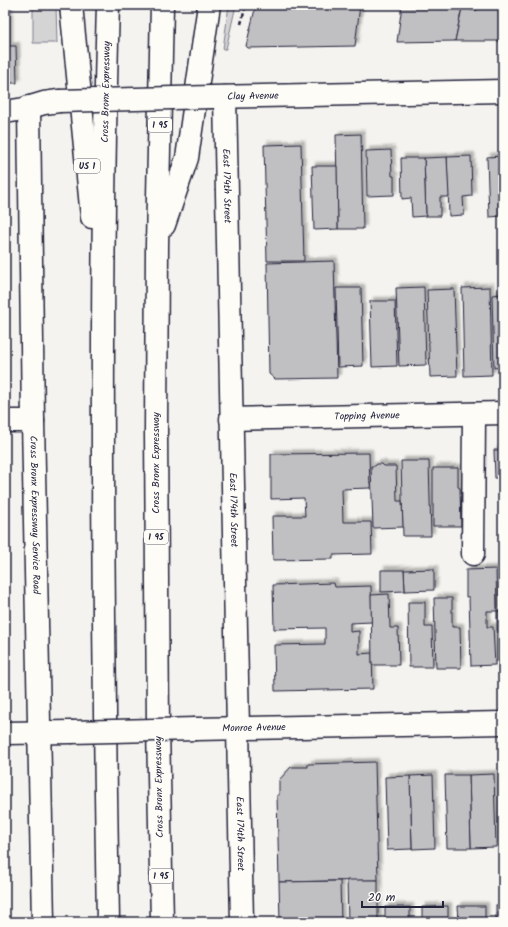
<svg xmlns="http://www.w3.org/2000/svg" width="508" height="927" font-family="Kalam,sans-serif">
  <defs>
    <filter id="shadow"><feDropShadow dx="3.5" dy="-3.5" stdDeviation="1" flood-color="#0004"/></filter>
  </defs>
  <rect width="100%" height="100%" fill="#f4f3ef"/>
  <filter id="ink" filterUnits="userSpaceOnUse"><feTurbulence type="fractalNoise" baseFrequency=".025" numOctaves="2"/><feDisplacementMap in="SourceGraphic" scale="8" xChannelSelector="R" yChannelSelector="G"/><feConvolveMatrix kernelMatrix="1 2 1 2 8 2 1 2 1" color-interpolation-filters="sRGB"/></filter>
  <g filter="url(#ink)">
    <g fill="#d5d4d5" stroke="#7c7b88">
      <path d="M33,5h23l1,38h-24z"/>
      <path d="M229,5h7l-10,44h-3z"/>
    </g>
    <g fill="#c0bfc2" stroke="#22223b" filter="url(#shadow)">
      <path d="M5,5h4v41h7l1,37h-12z"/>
      <path d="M256,5h104l-5,41 -107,2 -2,-2z"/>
      <path d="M402,5l11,2 1,-2h37l11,3 -7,33 -58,1z"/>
      <path d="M480,5h23v36h-48l7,-33 14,3 3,-3z"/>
      <path d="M361,134l2,95h-25l-2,-94z"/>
      <path d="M301,144l3,117h-37l-3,-116z"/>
      <path d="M391,150l1,26h2v19l-27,1 -1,-45z"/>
      <path d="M471,156l1,40 -9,1 1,18 -15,1 -2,-59z"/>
      <path d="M503,156v60l-14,1 -2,-60z"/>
      <path d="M447,157l2,40h-9v19h-14l-2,-58z"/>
      <path d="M401,158h23l2,58 -14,1 -1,-19 -9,1z"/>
      <path d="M312,166h25l1,63 -24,1z"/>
      <path d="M334,261l3,117 -62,1 -6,-5 -2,-111z"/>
      <path d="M424,287l2,78 -27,1 -3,-78z"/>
      <path d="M490,287l2,88 -28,1 -2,-88z"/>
      <path d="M336,288h25l2,78 -25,1z"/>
      <path d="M454,289l3,87 -27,1 -3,-87z"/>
      <path d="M503,294v73l-9,1 -2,-73z"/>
      <path d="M370,301h25l2,65 -25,1z"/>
      <path d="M494,450h9v28h-8z"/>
      <path d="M369,453l1,35 -28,1 1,33h28l1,32 -39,1v4l-60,1 -1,-44h33l-1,-18 -33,1v-45z"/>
      <path d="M401,461h28l2,75h-28z"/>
      <path d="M377,464h5l2,2h12l1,35h5l1,26 -30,1 -2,-62h4z"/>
      <path d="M433,468h25v19l2,1 1,38h-28z"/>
      <path d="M434,569v21l-29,1 -1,-21z"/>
      <path d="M496,569l1,42h-10v16h6l2,38 -24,1 -2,-69h-3v-27z"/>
      <path d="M381,570h23l1,21 -24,1z"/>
      <path d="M334,583l1,4 36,-1 1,36 -22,1v9l9,-1v23l13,-1 1,36 -98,2 -1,-46 51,-1v-16l-51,1 -1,-44z"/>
      <path d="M389,594l1,34h8l1,37h-27l-1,-70z"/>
      <path d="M434,598h18v29h8l1,41h-25z"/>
      <path d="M408,602h17v25h7l1,40h-24z"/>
      <rect x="497" y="611" width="6" height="56"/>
      <path d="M375,762l3,118 -99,2 -2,-87h2v-15l12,-13h17v-3z"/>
      <path d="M494,774l2,73 -25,1 -2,-73z"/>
      <path d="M433,775l2,73 -23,1 -2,-73z"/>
      <path d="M445,775h24l2,73h-24z"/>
      <path d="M410,776l2,73 -25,1 -2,-73z"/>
      <path d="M347,880h31v42h-30z"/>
      <path d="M340,881l1,41h-61l-1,-40z"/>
      <rect x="496" y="905" width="7" height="17"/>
      <path d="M448,906v16h-26v-15z"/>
      <path d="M458,906h27v16h-26z"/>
      <rect x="385" y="907" width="25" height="15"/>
    </g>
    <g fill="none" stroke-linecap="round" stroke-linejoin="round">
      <defs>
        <g id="minor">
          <path id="s1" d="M211,97l292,-6"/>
          <path id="s2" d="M225,97l17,825"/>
          <path id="s3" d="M29,107l4,314 10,501"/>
          <path d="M5,112l19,-3 20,-6 15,-2"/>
          <path id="s4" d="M231,419l272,-6"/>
          <path d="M5,421h28"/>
          <path d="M473,554l1,-140"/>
          <path id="s5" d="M196,729l307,-6"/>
          <path d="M5,733l66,-1"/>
        </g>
        <g id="highway">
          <path d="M71,5l21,212"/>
          <path d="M108,5c-6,204 -6,409 -4,613 1,101 2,203 4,304"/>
          <path d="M164,225l23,-67 22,-153"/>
          <path d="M162,922l-4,-195 -2,-296 1,-186 5,-240"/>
        </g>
      </defs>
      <use href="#minor" stroke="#22223b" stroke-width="25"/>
      <use href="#highway" stroke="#22223b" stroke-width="25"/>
      <path stroke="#22223b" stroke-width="2.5" stroke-dasharray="4 3" stroke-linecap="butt" d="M241,24l5,-19"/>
      <use href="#minor" stroke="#fdfcf7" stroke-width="22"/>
      <use href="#highway" stroke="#fdfcf7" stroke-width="22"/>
      <defs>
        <g id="minor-bridge">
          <path d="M59,101l152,-4"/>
          <path d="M71,732l125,-3"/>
        </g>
      </defs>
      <use href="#minor-bridge" stroke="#22223b" stroke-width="25" stroke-linecap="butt"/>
      <use href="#minor-bridge" stroke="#fdfcf7" stroke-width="22"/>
    </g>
  </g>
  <g text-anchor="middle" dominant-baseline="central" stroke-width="3.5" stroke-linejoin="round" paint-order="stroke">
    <g fill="#fdfcf7" stroke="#646373" stroke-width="1">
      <rect x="148" y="118" width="24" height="14" rx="3"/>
      <rect x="74" y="159" width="26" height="14" rx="3"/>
      <rect x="144" y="530" width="24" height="14" rx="3"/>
      <rect x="149" y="869" width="24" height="14" rx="3"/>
    </g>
    <g font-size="9" font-weight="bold" fill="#22223b">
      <text x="160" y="125">I 95</text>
      <text x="87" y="166">US 1</text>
      <text x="156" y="537">I 95</text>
      <text x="161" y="876">I 95</text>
    </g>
    <g font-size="10" fill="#22223b" stroke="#fdfcf7">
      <text transform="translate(106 92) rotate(-89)">Cross Bronx Expressway</text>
      <text stroke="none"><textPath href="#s1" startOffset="42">Clay Avenue</textPath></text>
      <text stroke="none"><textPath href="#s2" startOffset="89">East 174th Street</textPath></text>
      <text stroke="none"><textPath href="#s4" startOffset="136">Topping Avenue</textPath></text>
      <text transform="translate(156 463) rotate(-90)">Cross Bronx Expressway</text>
      <text stroke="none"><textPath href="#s2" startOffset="413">East 174th Street</textPath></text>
      <text stroke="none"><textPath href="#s3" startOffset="408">Cross Bronx Expressway Service Road</textPath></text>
      <text stroke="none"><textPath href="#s5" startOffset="58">Monroe Avenue</textPath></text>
      <text transform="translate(159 787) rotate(-91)">Cross Bronx Expressway</text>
      <text stroke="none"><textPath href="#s2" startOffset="737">East 174th Street</textPath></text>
    </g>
  </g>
  <rect width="508" height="927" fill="none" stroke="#fdfcf7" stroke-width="20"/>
  <rect x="10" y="10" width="488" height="907" fill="none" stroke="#22223b" stroke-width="1.5" filter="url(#ink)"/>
  <path d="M362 901v6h81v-6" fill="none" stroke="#22223b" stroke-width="2"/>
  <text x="368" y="901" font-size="12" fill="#22223b" stroke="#fdfcf7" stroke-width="3" paint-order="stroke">20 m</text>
</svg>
